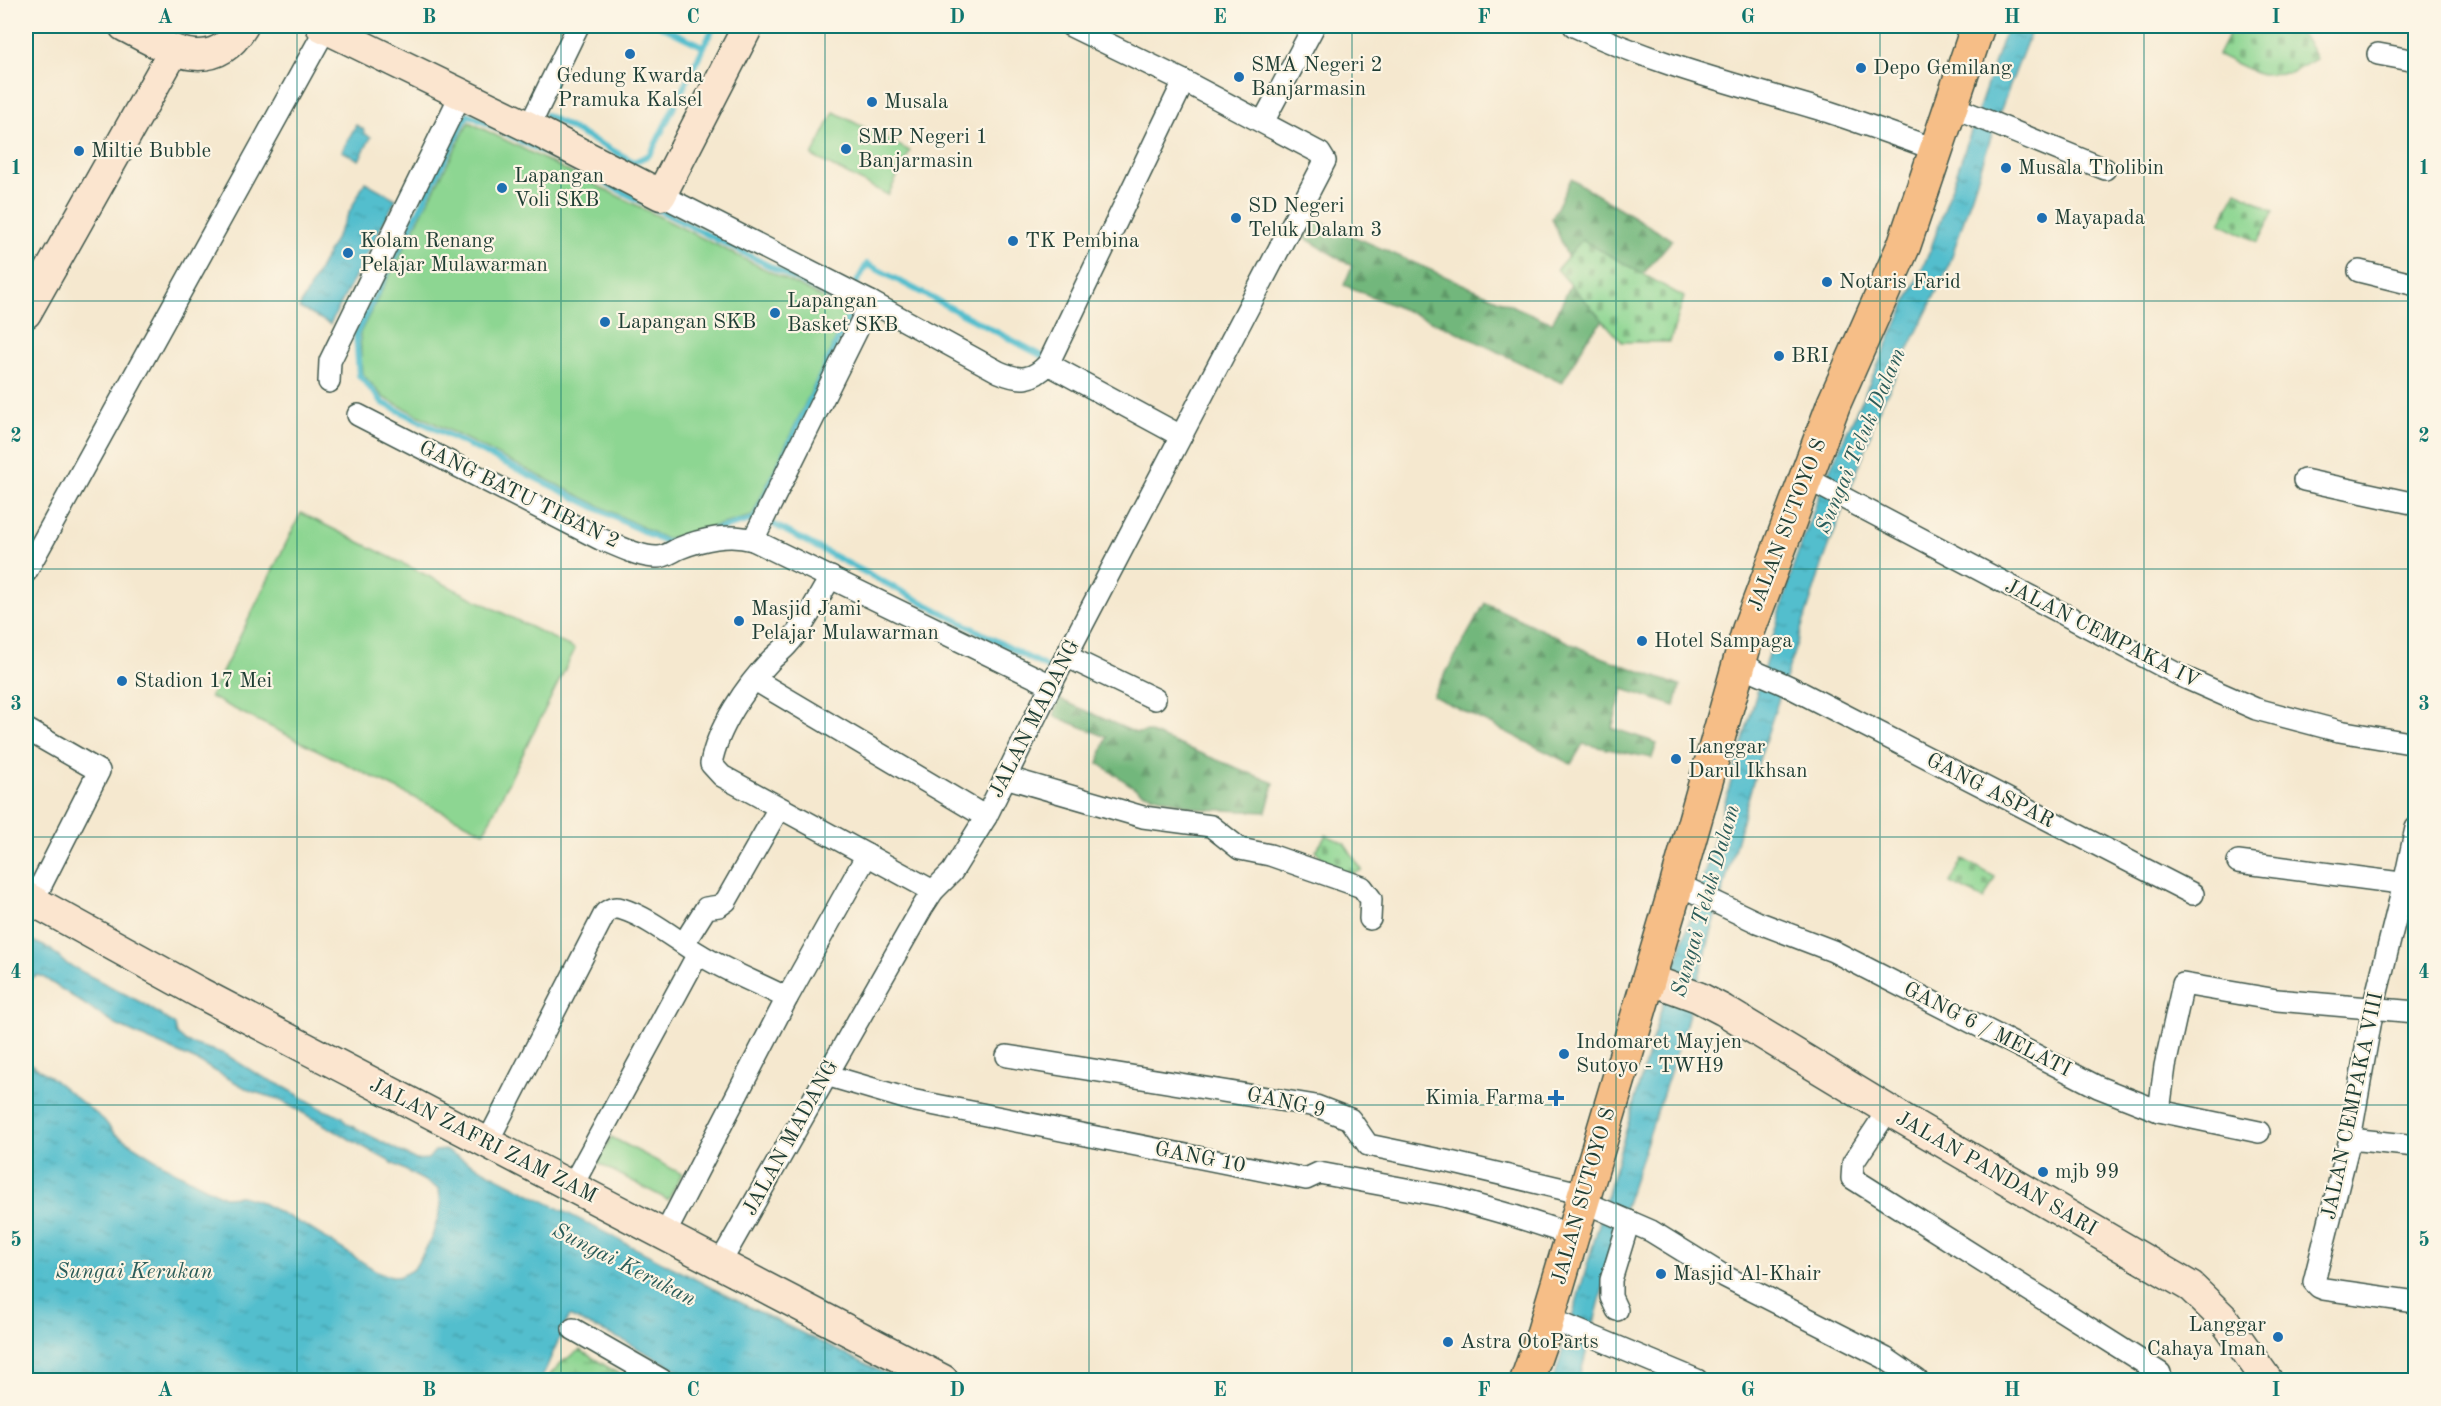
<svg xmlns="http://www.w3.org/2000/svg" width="2441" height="1406" font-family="'Old Standard TT',serif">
  <defs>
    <pattern id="forest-firs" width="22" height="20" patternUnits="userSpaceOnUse" patternTransform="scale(1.5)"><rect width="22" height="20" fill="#72b77c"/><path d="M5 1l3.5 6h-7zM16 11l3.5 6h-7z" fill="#5d9666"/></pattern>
    <pattern id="wetland-marsh" width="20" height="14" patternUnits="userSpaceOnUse" patternTransform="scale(1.5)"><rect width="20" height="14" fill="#8dd692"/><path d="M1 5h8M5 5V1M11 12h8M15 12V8" fill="none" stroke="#73af78"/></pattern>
    <pattern id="cemetery-stones" width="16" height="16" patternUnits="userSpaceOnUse" patternTransform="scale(1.5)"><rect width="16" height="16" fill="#8dd692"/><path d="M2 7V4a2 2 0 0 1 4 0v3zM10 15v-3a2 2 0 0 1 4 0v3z" fill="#73af78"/></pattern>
    <pattern id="water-ripples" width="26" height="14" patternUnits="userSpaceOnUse" patternTransform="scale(1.5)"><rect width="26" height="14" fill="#52becd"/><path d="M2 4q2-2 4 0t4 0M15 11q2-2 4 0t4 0" fill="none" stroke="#439ca7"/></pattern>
  </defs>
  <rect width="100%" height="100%" fill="#fcf5e5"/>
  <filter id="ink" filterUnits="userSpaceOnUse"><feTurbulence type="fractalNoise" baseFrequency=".0167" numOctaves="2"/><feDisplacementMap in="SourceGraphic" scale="12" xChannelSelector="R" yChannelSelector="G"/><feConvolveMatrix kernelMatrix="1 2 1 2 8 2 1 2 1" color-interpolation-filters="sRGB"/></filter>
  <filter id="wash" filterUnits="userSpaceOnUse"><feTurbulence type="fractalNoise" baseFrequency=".008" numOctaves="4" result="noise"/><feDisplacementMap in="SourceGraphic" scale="24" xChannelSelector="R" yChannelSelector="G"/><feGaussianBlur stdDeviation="1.35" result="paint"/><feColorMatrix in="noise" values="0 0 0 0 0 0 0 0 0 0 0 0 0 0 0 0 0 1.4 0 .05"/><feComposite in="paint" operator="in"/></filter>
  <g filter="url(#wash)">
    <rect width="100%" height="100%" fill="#f5e8cf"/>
    <g fill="#8dd692" stroke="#568a63" stroke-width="1.5">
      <path d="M834,112l76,39 -22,44 -76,-39z"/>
      <path d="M469,122l380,189 -97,205 -86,23 -282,-141 -22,-25 -2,-40z"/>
      <path d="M301,513l274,136 -91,183 -274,-135z"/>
      <path d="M611,1137l71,37 -14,26 -70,-37z"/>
    </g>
    <g fill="url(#forest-firs)" stroke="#487a58" stroke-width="1.5">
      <path d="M1571,179l101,61 -85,99 -25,44 -109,-53 -109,-45 8,-19 -47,-28 11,-18 236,103 23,-47 -23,-58z"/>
      <path d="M1485,603l108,51 87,32 -5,20 -52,-17 -11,39 45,15 -5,15 -69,-14 -12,20 -138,-68z"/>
      <path d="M1059,699l77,34 12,-1 126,51 -8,29 -67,-3 -58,-17 -43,-29 9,-26 -53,-21z"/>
    </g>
    <path fill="url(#wetland-marsh)" stroke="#568a63" stroke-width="1.5" d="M580,1350l49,30h-84l17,-18z"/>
    <g fill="url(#cemetery-stones)" stroke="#568a63" stroke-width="1.5">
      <path d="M2250,26c37,-1 49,-4 66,33l-25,14 -33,1 -40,-19 14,-27 12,5z"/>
      <path d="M2237,191l37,20 -16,31 -38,-19z"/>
      <path d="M1582,240l102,57 -14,45h-48l-65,-73z"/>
      <path d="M1326,835l18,8 18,27 -18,8 -14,-11 -14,-16z"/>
      <path d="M1963,859l32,18 -11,22 -34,-16z"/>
    </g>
    <g fill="url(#water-ripples)" stroke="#387e80" stroke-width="1.5">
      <path d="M2007,26h26l-37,96 -48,146 -75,154 -3,15 -47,125 -65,201 -73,265 -63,188 -43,164h-25l103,-357 51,-162 87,-300 30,-81 105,-229z"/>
      <path d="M356,125l7,4 2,5 6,3 -12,23 -17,-9z"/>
      <path d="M365,182l31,17 -66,125 -31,-16z"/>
      <path d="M26,938l24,11 15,14 79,41 31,21 2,9 9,8 39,12 30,19 31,15 38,22 19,7 3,6 70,37 12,-1 7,-8 10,-1 310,160 143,70h-201l-75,-40 -53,-24 -28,64h-515v-319l23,15 55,44 11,14 59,37 50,26 17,-1 17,5 51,27 72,46 18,3 15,-8 17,-29 5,-16 5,-17 -2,-18 -161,-90 -27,-8 -54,-30 -81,-36 -73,-48 -5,-2 -12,5z"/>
    </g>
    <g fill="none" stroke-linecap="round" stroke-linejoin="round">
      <g stroke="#52becd" stroke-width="6">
        <path d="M661,26l43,21"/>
        <path d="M468,114l385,194 -99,211 -87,24 -284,-140 -24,-28 -3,-41z"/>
        <path d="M546,115l88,47 15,-7 5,-8 60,-121"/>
        <path d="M853,289l14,-25 181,95"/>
        <path d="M767,521l283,148"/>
      </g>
    </g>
  </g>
  <g filter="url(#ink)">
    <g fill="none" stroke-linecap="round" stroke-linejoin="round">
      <defs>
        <g id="street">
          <path d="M1574,26c81,39 169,60 255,86 36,12 72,25 108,38"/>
          <path d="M2378,54l38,7"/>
          <path d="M1951,106l154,63"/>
          <path d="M1263,122l51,-96"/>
          <path d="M529,127l49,-101"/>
          <path d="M661,195l210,107 128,70c21,9 33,9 49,-8l136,-283"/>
          <path d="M2359,271l57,14"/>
          <path d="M1048,364l133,72"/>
          <path d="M329,382l1,-21 131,-267"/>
          <path d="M358,415l242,124c17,6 40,19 58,18 7,0 15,-6 22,-9 22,-9 50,-15 73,-8l298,145"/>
          <path d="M1806,478l375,198 75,33 83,22 77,13"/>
          <path d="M2304,480l112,24"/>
          <path d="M753,540l118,-238"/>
          <path d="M26,572l300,-544"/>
          <path d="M831,577c-14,22 -26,48 -43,67 -5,6 -12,11 -17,16 -25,26 -54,69 -60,104l11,12 211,115"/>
          <path d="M1066,656l89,43"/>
          <path d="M1740,661l16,11 32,14 405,208"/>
          <path d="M755,680l231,137"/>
          <path d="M26,729l73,42 -66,130"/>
          <path d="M1005,777l138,40 68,9 29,23 30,6 92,32 9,12 -1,20"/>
          <path d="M2416,828l-12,56 -31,124 -23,131 -36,143 5,5 5,2 92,13"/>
          <path d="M2238,862l178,23"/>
          <path d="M1676,887l16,4 65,31 76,29 265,136 61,24 100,21"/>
          <path d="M684,943l22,-35 13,-2 7,-5 53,-93"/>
          <path d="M1007,1056l309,50 34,13 18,26 82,17 134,32"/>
          <path d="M826,1075l85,25 395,79 13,-6 125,23 70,20 58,19"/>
          <path d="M1888,1110l-35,53 -1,15 308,195"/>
          <path d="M2159,1111l6,-45 18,-82 94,16 139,12"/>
          <path d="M2350,1139l66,7"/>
          <path d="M487,1143l118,-230c6,-5 10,-6 17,-4 26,8 54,31 77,45 27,17 59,29 88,44"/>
          <path d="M572,1186l126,-232"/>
          <path d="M1582,1201l69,30 73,45 161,82 32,22"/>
          <path d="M665,1234l122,-236 80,-143"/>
          <path d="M720,1263l202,-355 11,-17 19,-19 34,-55 65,-132 274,-524 -5,-8 -136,-72 -113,-55"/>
          <path d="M1617,1310l-6,-13v-17l18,-59"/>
          <path d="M1546,1324l19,1 132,55"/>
          <path d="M573,1329l89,51"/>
        </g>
        <g id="secondary">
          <path d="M124,26c41,21 87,53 119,0"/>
          <path d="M321,26l208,101 132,68 87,-169"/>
          <path d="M26,313l147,-261"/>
          <path d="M26,897l174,96 743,387"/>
          <path d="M1648,979l50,18 25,13 165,100 303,177 31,30 45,63"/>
        </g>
        <path id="highway" d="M1527,1380l16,-46 133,-447 73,-258 85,-226 70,-158 74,-219"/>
      </defs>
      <use href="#street" stroke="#3f574b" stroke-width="24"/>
      <use href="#secondary" stroke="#3f574b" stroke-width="33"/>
      <use href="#highway" stroke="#3f574b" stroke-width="36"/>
      <use href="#street" stroke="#fff" stroke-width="21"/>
      <use href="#secondary" stroke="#fbe5cf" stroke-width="30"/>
      <use href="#highway" stroke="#f6be87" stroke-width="33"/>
    </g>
  </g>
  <path fill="none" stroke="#0f766e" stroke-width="1.5" stroke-opacity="0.55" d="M297,26v1354M561,26v1354M825,26v1354M1089,26v1354M1352,26v1354M1616,26v1354M1880,26v1354M2144,26v1354M26,301h2390M26,569h2390M26,837h2390M26,1105h2390"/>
  <g fill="#1f6fb2" stroke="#fcf5e5" stroke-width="2">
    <circle cx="630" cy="54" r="6"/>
    <circle cx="1861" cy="68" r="6"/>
    <circle cx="1239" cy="77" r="6"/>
    <circle cx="872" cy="102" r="6"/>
    <circle cx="846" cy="149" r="6"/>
    <circle cx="79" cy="151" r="6"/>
    <circle cx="2006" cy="168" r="6"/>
    <circle cx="502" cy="188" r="6"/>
    <circle cx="1236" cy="218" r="6"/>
    <circle cx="2042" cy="218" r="6"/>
    <circle cx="1013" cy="241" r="6"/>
    <circle cx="348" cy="253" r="6"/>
    <circle cx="1827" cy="282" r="6"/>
    <circle cx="775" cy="313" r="6"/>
    <circle cx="605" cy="322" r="6"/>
    <circle cx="1779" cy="356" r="6"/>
    <circle cx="739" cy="621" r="6"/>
    <circle cx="1642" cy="641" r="6"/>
    <circle cx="122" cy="681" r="6"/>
    <circle cx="1676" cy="759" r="6"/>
    <circle cx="1564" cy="1054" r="6"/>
    <path d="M1553 1089h6v6h6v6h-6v6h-6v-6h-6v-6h6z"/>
    <circle cx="2043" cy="1172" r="6"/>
    <circle cx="1661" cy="1274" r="6"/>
    <circle cx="2278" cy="1337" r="6"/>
    <circle cx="1448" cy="1342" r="6"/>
  </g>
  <g text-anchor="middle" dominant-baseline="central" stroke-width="4.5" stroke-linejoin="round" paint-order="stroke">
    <g font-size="21" fill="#1f3d34" stroke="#fcf5e5" text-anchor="start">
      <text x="1251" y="65">SMA Negeri 2<tspan x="1251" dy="24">Banjarmasin</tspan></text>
      <text x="1873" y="68">Depo Gemilang</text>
      <text x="630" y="76" text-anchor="middle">Gedung Kwarda<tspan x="630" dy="24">Pramuka Kalsel</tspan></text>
      <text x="884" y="102">Musala</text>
      <text x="858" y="137">SMP Negeri 1<tspan x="858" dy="24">Banjarmasin</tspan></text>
      <text x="91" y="151">Miltie Bubble</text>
      <text x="2018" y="168">Musala Tholibin</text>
      <text x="514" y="176">Lapangan<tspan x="514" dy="24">Voli SKB</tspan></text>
      <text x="1248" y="206">SD Negeri<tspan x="1248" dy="24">Teluk Dalam 3</tspan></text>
      <text x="2054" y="218">Mayapada</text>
      <text x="360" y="241">Kolam Renang<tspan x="360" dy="24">Pelajar Mulawarman</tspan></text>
      <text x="1025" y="241">TK Pembina</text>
      <text x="1839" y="282">Notaris Farid</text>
      <text x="787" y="301">Lapangan<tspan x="787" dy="24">Basket SKB</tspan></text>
      <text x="617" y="322">Lapangan SKB</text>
      <text x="1791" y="356">BRI</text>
      <text x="751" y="609">Masjid Jami<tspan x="751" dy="24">Pelajar Mulawarman</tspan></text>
      <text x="1654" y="641">Hotel Sampaga</text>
      <text x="134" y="681">Stadion 17 Mei</text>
      <text x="1688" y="747">Langgar<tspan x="1688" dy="24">Darul Ikhsan</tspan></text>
      <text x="1576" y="1042">Indomaret Mayjen<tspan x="1576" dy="24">Sutoyo - TWH9</tspan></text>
      <text x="1544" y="1098" text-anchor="end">Kimia Farma</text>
      <text x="2055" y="1172">mjb 99</text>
      <text x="1673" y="1274">Masjid Al-Khair</text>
      <text x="2266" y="1325" text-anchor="end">Langgar<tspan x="2266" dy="24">Cahaya Iman</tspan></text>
      <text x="1460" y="1342">Astra OtoParts</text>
    </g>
    <g font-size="21" fill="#1f3d34" stroke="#fcf5e5">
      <text transform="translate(519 495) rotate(26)">GANG BATU TIBAN 2</text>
      <text transform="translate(1788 525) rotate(-69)">JALAN SUTOYO S</text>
      <text transform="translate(2102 634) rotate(27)">JALAN CEMPAKA IV</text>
      <text transform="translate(1035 719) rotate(-63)">JALAN MADANG</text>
      <text transform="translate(1990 791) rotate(27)">GANG ASPAR</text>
      <text transform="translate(1987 1030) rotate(27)">GANG 6 / MELATI</text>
      <text transform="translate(1286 1103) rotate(12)">GANG 9</text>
      <text transform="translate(2353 1106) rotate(-78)">JALAN CEMPAKA VIII</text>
      <text transform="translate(791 1138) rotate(-61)">JALAN MADANG</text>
      <text transform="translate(483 1141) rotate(27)">JALAN ZAFRI ZAM ZAM</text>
      <text transform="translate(1200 1158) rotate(11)">GANG 10</text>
      <text transform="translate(1996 1174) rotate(30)">JALAN PANDAN SARI</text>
      <text transform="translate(1584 1196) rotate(-74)">JALAN SUTOYO S</text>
    </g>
    <g font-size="22" font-style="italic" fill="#2c5d5a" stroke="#fcf5e5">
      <text transform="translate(1861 441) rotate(-67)">Sungai Teluk Dalam</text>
      <text transform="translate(1706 901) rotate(-74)">Sungai Teluk Dalam</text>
      <text transform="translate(624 1265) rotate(27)">Sungai Kerukan</text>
      <text x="134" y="1272">Sungai Kerukan</text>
    </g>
  </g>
  <rect width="2441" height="1406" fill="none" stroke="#fcf5e5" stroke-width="66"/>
  <rect x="33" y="33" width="2375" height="1340" fill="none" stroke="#0f766e" stroke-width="2"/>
  <g font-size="20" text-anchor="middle" font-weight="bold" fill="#0f766e">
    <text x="165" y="23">A</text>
    <text x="429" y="23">B</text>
    <text x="693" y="23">C</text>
    <text x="957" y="23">D</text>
    <text x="1220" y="23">E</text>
    <text x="1484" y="23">F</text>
    <text x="1748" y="23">G</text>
    <text x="2012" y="23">H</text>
    <text x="2276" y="23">I</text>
    <text x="16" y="174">1</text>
    <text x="2424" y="174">1</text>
    <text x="16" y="442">2</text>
    <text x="2424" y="442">2</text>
    <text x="16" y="710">3</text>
    <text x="2424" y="710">3</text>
    <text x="16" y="978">4</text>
    <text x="2424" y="978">4</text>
    <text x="16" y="1246">5</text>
    <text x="2424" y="1246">5</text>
    <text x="165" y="1396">A</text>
    <text x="429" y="1396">B</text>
    <text x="693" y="1396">C</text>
    <text x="957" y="1396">D</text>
    <text x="1220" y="1396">E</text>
    <text x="1484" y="1396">F</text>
    <text x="1748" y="1396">G</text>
    <text x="2012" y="1396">H</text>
    <text x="2276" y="1396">I</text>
  </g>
</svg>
